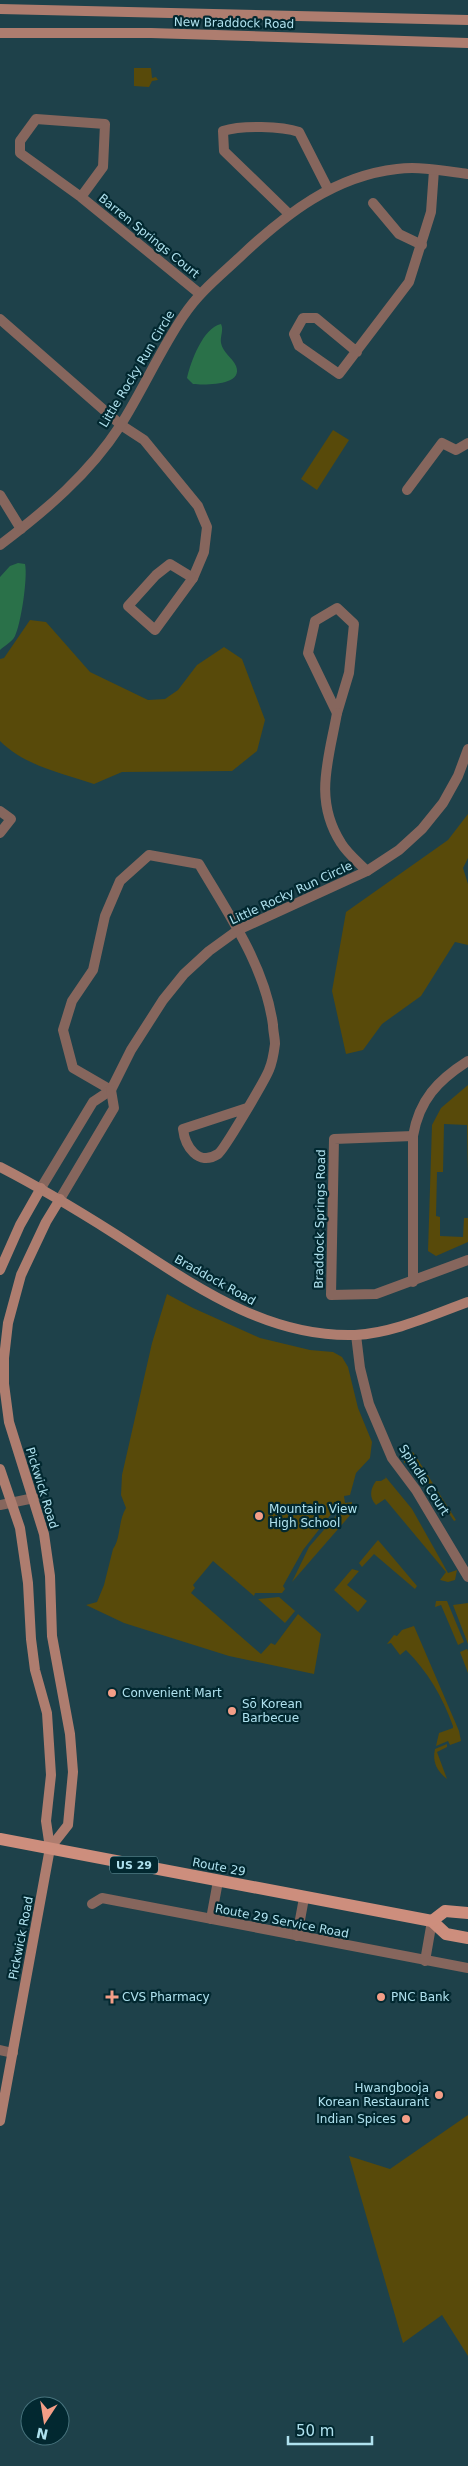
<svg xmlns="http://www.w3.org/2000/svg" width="468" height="2466" font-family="'DejaVu Sans',sans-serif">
  <rect width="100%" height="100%" fill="#1e414a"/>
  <g fill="#584a0a">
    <path d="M134,68h17l1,10 4,-1 2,3 -6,1 -3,6 -15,-1z"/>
    <path d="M333,430l16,10 -32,50 -16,-11z"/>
    <path d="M30,620l16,2 44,50 58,28 17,-1 13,-9 19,-25 27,-18 18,12 23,61 -8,31 -25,20 -110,1 -28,12c-32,-11 -69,-18 -94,-43v-82l4,-1z"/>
    <path d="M468,814v44l-5,10 5,16v61l-13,-3 -34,54 -39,28 -19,26 -17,4 -14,-63 14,-79 102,-72z"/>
    <path d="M468,1085v88l-1,-48 -23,-1 -1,48h-6l-1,44 4,1v19l23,1 1,-19h4v24l-32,14 -8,-5 4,-126 9,-17z"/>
    <path d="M167,1294l26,14 67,30 50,12 23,2 9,5 6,10 10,41 14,34 -2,16 -14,15 -6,22 -6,1 1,7 7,-1v4l-20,7 -29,37 -20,36 2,3 -3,4h-27l-1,3 -41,-35 -20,24 2,3 -4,5 70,61 10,-11 4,2 23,-31 23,20 -7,40 -85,-18 -105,-33 -38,-18 11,-3 7,-17 9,-36c8,-11 5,-28 13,-41l-5,-13 1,-20 30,-132z"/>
    <path d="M413,1452l43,68 -2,1 -41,-61 -9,3v-3z"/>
    <path d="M384,1475l28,34 36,64 9,-3 -2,10 -7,2 -8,-2 6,-8 -61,-73 -9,6c-7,-7 -6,-16 0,-24h5l5,-3z"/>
    <path d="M353,1510l-1,3 -60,69 17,-35 27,-31z"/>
    <path d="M378,1540l39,46 -2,3 -41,-35 -12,13 -3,-4z"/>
    <path d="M352,1569l7,2 -12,14 20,16 -9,11 -24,-22z"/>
    <path d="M279,1597l16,14 -10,12 -27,-24z"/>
    <path d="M436,1601h11l17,41 -6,3 -17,-40 -6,2z"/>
    <path d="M468,1603v41l-15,-39z"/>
    <path d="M414,1626l45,105 2,10 -11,4 -2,-4 -12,5 3,-13 14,-5v-2c-11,-30 -25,-54 -47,-76l-6,5 -9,-12 -4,1 7,-9 3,1 5,-6z"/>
    <path d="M467,1649l1,2v22l-8,-21z"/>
    <path d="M447,1744v3l-10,5 10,27c-10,-8 -15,-17 -12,-30z"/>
    <path d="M468,2115v241l-26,-41 -39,28 -54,-187 41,13z"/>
  </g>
  <g fill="#2a7149">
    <path d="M221,324c3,6 -1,12 0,19 2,10 11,14 15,23 8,20 -32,19 -43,18l-6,-6c4,-17 16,-50 34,-54z"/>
    <path d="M18,563l7,1c3,13 -4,60 -10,72 -3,6 -11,10 -15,14v-73l10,-11z"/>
  </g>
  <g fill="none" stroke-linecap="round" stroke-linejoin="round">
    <g stroke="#86665d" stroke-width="10">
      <path d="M81,197l22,-30 2,-43 -69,-5 -16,22v12l61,44 119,97"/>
      <path d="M373,203l26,31 23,11"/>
      <path d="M289,214l-65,-63 -1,-20c18,-6 59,-5 76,1l29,57"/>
      <path d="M0,319l121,106 23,15 54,66 9,21 -3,25 -11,26"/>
      <path d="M357,352l-41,-34h-13l-9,16 5,12 40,28 70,-92 22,-70 3,-42"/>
      <path d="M407,490l35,-47 14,7 12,-7"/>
      <path d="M0,495l21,34"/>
      <path d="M0,545c45,-34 89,-71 120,-119 23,-36 40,-76 64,-111 15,-23 38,-41 58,-60 44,-41 92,-79 155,-86 23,-3 48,2 71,5"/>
      <path d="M170,564l23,14 -38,52 -27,-24 28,-31z"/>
      <path d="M337,608l17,16 -5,49 -12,40 -29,-60 7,-32z"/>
      <path d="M337,713c-8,46 -24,86 4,130 6,10 17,19 26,28"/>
      <path d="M0,811l11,8 -11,14"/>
      <path d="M111,1090l-38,-22 -10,-38 9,-29 21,-31 12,-54 15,-35 29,-26 50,9c30,51 66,102 74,161 0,6 2,13 2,19 -1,8 -3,19 -6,26 -4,10 -45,80 -51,84 -20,13 -33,-8 -35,-25l64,-21"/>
      <path d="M413,1136l-79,3 -3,156 45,-1 92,-34"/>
      <path d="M41,1188l52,-86 18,-12 20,-40 32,-50 21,-26 25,-23 29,-21 129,-59 32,-21 23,-21 21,-26 15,-27 10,-27"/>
      <path d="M60,1199l54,-91 -3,-18"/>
      <path d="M413,1282v-146c6,-36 25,-56 55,-75"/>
      <path d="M356,1335l4,33 9,36 23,54 24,32 52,87"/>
      <path d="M0,1505l34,-7"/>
      <path d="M92,1904l10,-6 366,70"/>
      <path d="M211,1919l7,-38"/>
      <path d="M297,1936l7,-38"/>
      <path d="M425,1961l7,-40"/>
      <path d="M0,2050l13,3"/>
    </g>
    <g stroke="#ae7d6f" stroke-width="10">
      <path d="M0,9l468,11"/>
      <path d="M0,33h151l317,10"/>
      <path d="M0,1167c39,20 77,43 115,67 73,47 148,104 240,101 39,-2 77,-20 113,-33"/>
      <path d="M0,1270l20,-45 21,-37"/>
      <path d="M0,1469l20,59 8,55 3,56 4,31 12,43 4,62 -5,46 4,27 -50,273"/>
      <path d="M50,1848l18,-23 5,-53 -3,-38 -18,-98 -2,-60 -6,-42 -35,-112 -5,-38v-26l4,-35 13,-48 25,-53 14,-23"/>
    </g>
    <g stroke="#cd8e7d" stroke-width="12">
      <path d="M0,1839l432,82 14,13 22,4"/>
      <path d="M432,1921l13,-10 23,2"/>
    </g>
  </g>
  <g fill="#f49e87" stroke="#022830" stroke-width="2">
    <circle cx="259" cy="1516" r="5"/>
    <circle cx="112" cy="1693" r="5"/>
    <circle cx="232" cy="1711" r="5"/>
    <path d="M109.5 1989.5h5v5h5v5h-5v5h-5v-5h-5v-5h5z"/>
    <circle cx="381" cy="1997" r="5"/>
    <circle cx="439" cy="2095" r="5"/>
    <circle cx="406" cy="2119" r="5"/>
  </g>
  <g text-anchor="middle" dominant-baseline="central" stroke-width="4.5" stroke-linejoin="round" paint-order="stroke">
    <rect fill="#022830" stroke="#7baab5" stroke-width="1" x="110" y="1856.5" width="48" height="17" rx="4"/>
    <g font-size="11" font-weight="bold" fill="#afe1ee">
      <text x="134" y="1865">US 29</text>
    </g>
    <g font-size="12" fill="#afe1ee" stroke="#022830">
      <text transform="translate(234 23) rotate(1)">New Braddock Road</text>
      <text transform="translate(149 236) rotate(39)">Barren Springs Court</text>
      <text transform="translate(137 369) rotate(-59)">Little Rocky Run Circle</text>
      <text transform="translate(291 893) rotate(-25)">Little Rocky Run Circle</text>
      <text transform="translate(320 1219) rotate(-89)">Braddock Springs Road</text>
      <text transform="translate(215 1280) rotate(29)">Braddock Road</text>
      <text transform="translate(424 1480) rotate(57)">Spindle Court</text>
      <text transform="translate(42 1488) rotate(73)">Pickwick Road</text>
      <text transform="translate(219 1867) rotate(11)">Route 29</text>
      <text transform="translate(282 1921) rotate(11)">Route 29 Service Road</text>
      <text transform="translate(21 1938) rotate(-79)">Pickwick Road</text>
    </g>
    <g font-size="12" fill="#afe1ee" stroke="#022830" text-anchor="start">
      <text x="269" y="1509">Mountain View<tspan x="269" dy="14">High School</tspan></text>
      <text x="122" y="1693">Convenient Mart</text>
      <text x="242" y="1704">Sō Korean<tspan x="242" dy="14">Barbecue</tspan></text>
      <text x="122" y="1997">CVS Pharmacy</text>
      <text x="391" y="1997">PNC Bank</text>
      <text x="429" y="2088" text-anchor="end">Hwangbooja<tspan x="429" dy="14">Korean Restaurant</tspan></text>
      <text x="396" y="2119" text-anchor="end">Indian Spices</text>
    </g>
  </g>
  <g transform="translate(45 2421) rotate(192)"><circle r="24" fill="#022830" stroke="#47727c"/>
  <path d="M0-4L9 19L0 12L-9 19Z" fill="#f49e87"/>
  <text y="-8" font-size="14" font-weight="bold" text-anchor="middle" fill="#afe1ee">N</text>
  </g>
  <path d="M288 2436v8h84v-8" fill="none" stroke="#afe1ee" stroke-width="2.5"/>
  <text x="296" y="2436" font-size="15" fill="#afe1ee" stroke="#022830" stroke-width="4" paint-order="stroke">50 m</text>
</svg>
